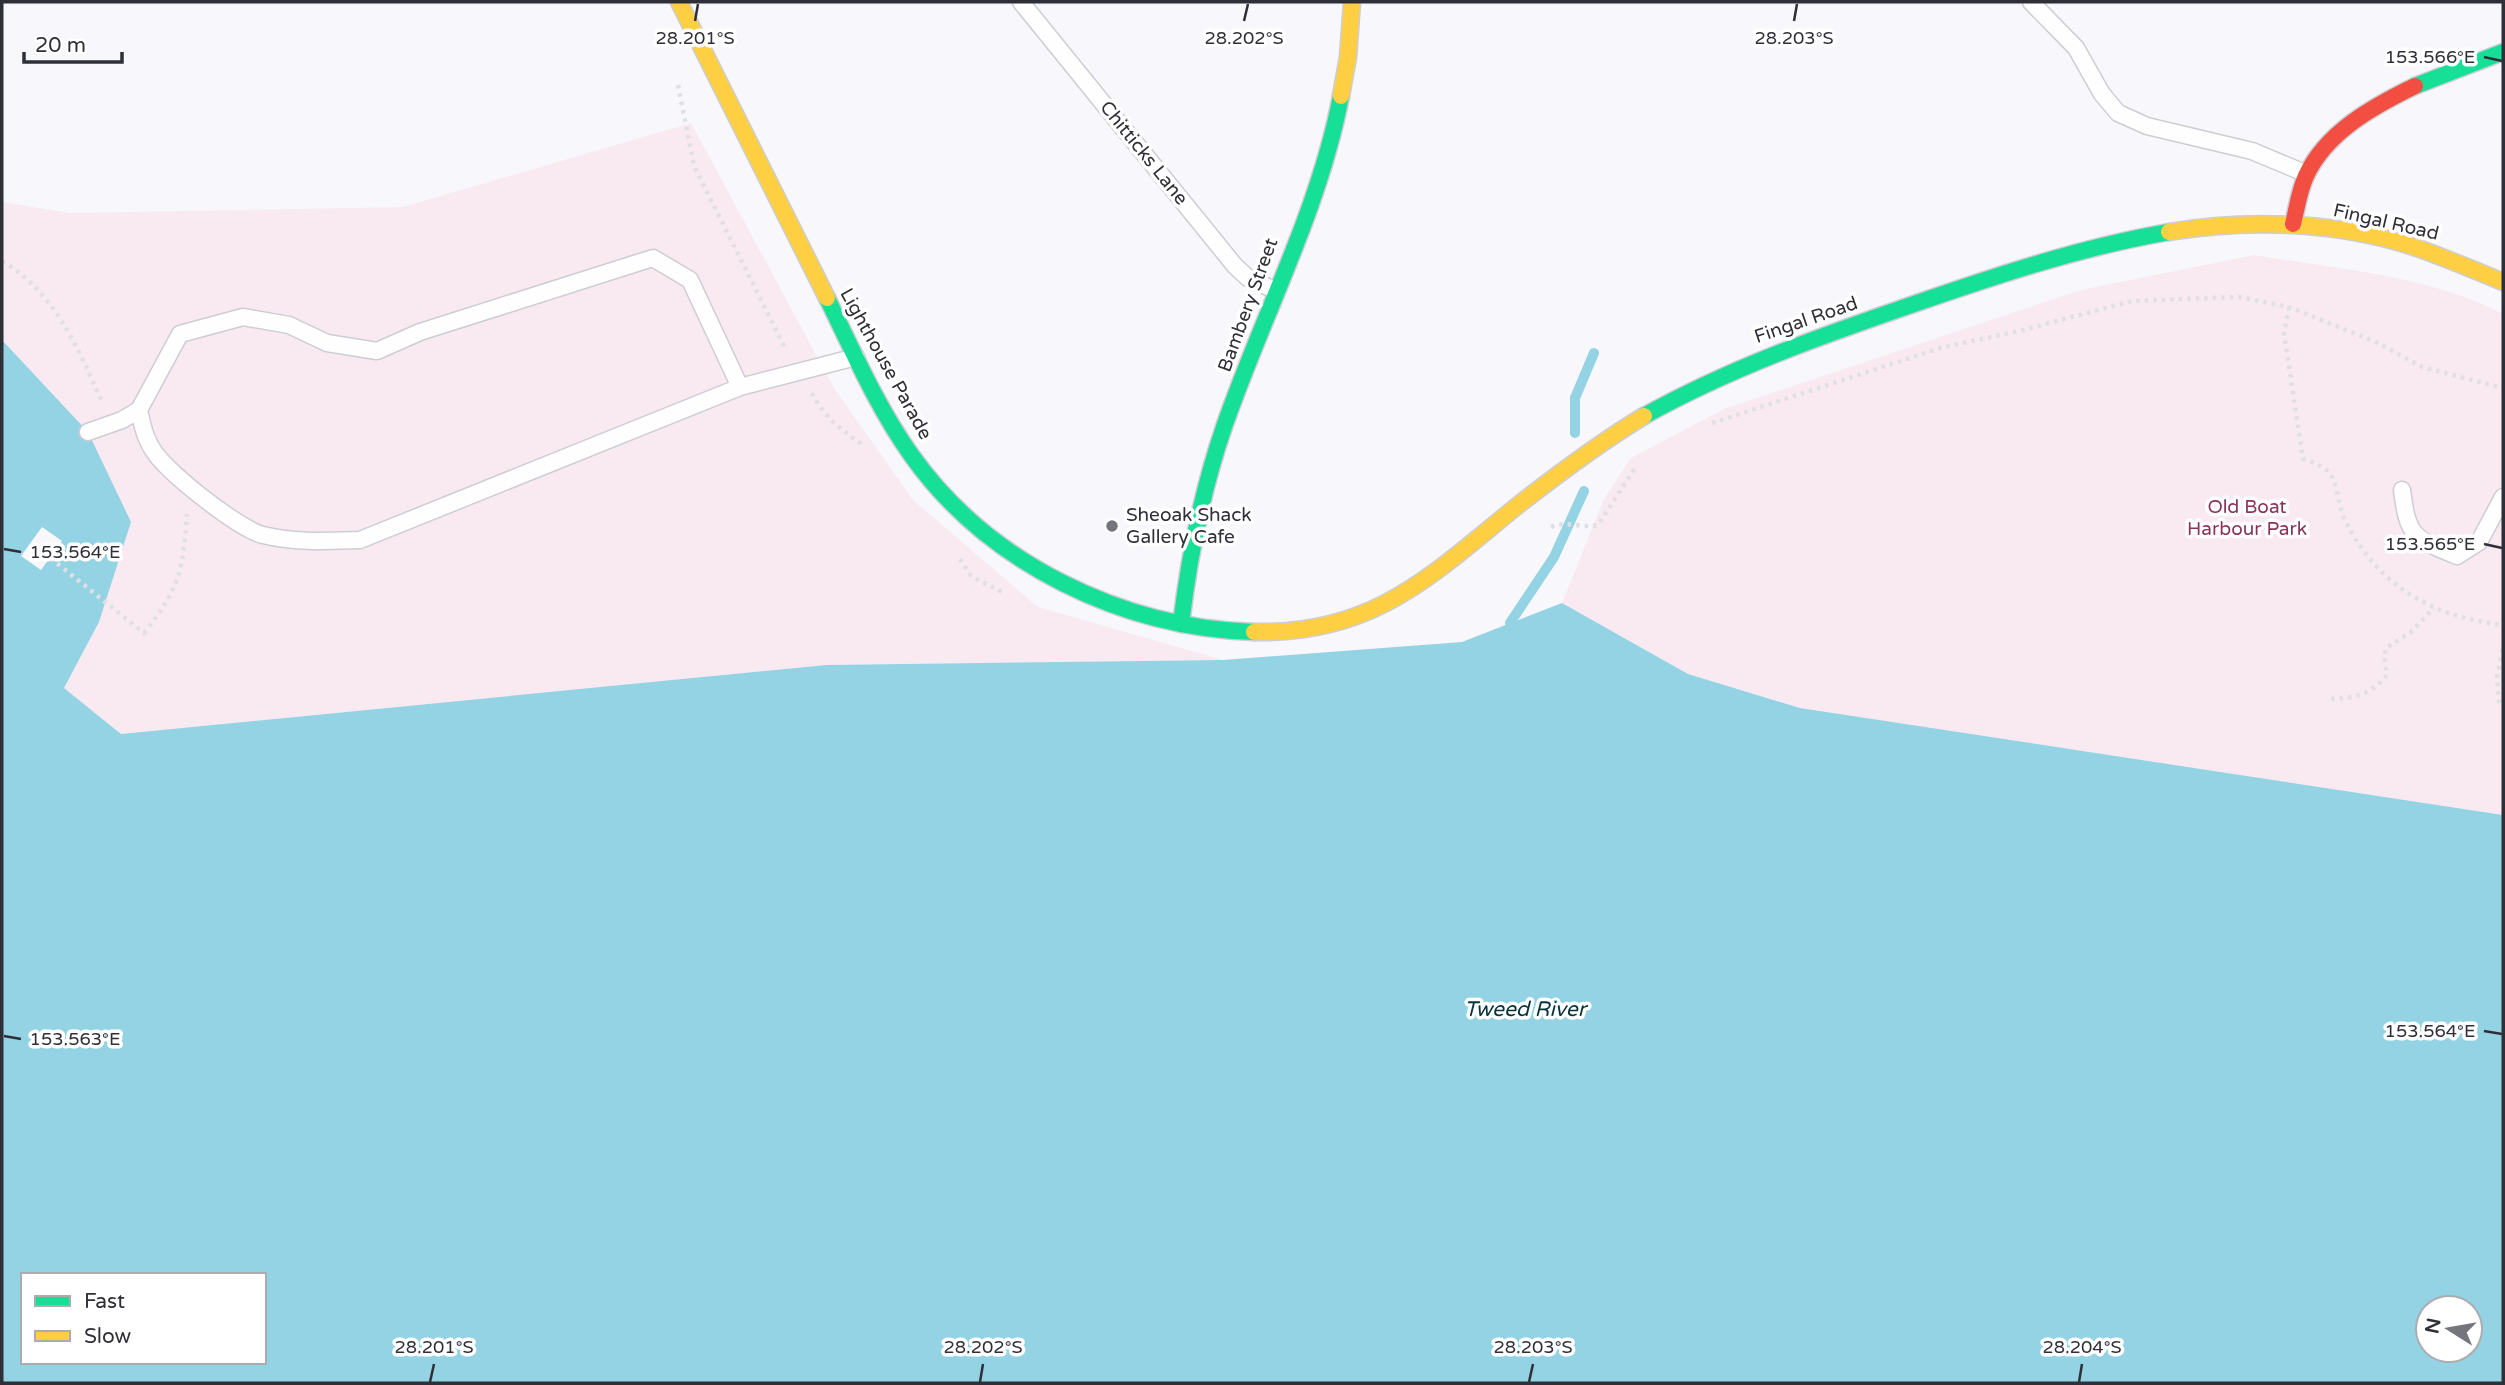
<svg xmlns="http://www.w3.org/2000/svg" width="2505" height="1385" font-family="'Varela Round',sans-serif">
  <rect width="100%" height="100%" fill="#f7f7fc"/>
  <g fill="#f9eaf2">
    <path d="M691,123l143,265 79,112 125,107 185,53 -397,5 -705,69 -57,-46 35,-66 -11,-190 -86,-92v-138l68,11 333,-6z"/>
    <path d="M2254,255c82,14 174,20 249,59v501l-702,-107 -113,-34 -126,-71 42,-104 27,-41 93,-49 357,-119z"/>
  </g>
  <path fill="#94d3e4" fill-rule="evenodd" d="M2,340l86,92 43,90 -32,100 -35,66 57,46 705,-69 397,-5 239,-18 100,-39 126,71 112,34 703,107v568h-2501zM23,1275h241v87h-241zM2428,1308h42v42h-42z"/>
  <path fill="#f7f7fc" d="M42,527l20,14 -21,29 -20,-14z"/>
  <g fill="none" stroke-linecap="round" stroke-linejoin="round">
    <g stroke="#94d3e4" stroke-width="10">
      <path d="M1575,433v-35l19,-45"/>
      <path d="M1510,623l44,-66 30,-66"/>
    </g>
    <defs>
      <g id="lane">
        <path d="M1021,2l214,264 13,12 29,13"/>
        <path d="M2031,2l45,46 26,46 16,19 29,13 105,25 55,23"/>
        <path d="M740,387l-50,-107 -37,-22 -233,74 -43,19 -50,-8 -38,-18 -46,-8 -63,17 -41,76c3,14 6,28 14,40 13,22 86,79 110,85 33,8 64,6 97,5l380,-153 116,-30"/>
        <path d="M88,432l34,-12 17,-10"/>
        <path d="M2402,490c6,47 11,48 55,66l22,-14 24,-45"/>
      </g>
      <g id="fast">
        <path d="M2415,86l88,-34"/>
        <path d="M827,298c26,53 50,109 85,158 77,108 211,172 342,176"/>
        <path d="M1644,416c86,-48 177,-80 270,-112 84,-29 168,-57 255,-72"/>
        <path d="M1181,624c8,-67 21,-133 43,-197 38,-110 95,-216 117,-331"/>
      </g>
      <g id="slow">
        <path d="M679,2l148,296"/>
        <path d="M1341,96l7,-39 4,-55"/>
        <path d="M2169,232c83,-14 175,-10 254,18 27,10 54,21 80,32"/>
        <path d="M1254,632c119,3 177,-56 263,-126 41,-32 82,-63 127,-90"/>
      </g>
      <path id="jam" d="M2293,224c4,-16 6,-33 13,-48 20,-44 68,-70 109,-90"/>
    </defs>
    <use href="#lane" stroke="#cdcdd3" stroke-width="19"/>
    <use href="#fast" stroke="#cdcdd3" stroke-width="19"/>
    <use href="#slow" stroke="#cdcdd3" stroke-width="19"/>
    <use href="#jam" stroke="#cdcdd3" stroke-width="19"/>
    <g stroke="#e0e0e2" stroke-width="4.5" stroke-dasharray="3.5 5" stroke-linecap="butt">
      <path d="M678,85l16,81 92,184"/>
      <path d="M2,261c54,32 76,88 101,143"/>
      <path d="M2289,307l-5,26 19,126c42,12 28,29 42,61 32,66 88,97 158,105"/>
      <path d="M812,393c11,23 29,36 49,51"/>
      <path d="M1712,423l228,-75 83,-18 109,-29 107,-4 50,10 89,36 44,24 81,21"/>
      <path d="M1551,527c16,-7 30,2 47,-2l39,-60"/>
      <path d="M44,553l100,80c36,-45 39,-63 43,-119"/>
      <path d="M960,559l11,17 33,17"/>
      <path d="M2331,699c25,-1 41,-5 56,-24l-3,-19 2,-8 25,-16 23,-24"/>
      <path d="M2499,703l-2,-26 6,-30"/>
    </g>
    <use href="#lane" stroke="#fefeff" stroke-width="16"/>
    <use href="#fast" stroke="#16e098" stroke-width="16"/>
    <use href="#slow" stroke="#ffcf43" stroke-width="16"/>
    <use href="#jam" stroke="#f24e42" stroke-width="16"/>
  </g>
  <path fill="none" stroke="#2f2f38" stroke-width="2.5" d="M695,21l3,-17M1244,21l4,-17M1794,21l3,-17M2484,57l18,4M2484,544l18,4M4,549l17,3M2484,1031l18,3M4,1036l17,3M430,1382l4,-18M980,1382l3,-18M1529,1382l4,-18M2079,1382l3,-18"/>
  <circle fill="#75757d" stroke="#fff" stroke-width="2.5" cx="1112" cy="526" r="7"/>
  <g text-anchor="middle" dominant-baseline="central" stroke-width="7" stroke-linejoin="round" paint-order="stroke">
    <g font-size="19" fill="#2f2f38" stroke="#fff">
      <text transform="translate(1144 153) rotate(51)">Chitticks Lane</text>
      <text transform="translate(2386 222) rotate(13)">Fingal Road</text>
      <text transform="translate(1248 305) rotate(-70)">Bambery Street</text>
      <text transform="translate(1806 320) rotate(-19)">Fingal Road</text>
      <text transform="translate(886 364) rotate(61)">Lighthouse Parade</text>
    </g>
    <g font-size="19" fill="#883459" stroke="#fff">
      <text x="2247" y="507">Old Boat<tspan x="2247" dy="22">Harbour Park</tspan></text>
    </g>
    <g font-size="19" fill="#2f2f38" stroke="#fff" text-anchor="start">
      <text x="1126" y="515">Sheoak Shack<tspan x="1126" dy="22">Gallery Cafe</tspan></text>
    </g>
    <g font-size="21" font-style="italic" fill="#06323c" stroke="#fff">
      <text x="1525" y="1009">Tweed River</text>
    </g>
  </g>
  <g font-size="18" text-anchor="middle" fill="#2f2f38" stroke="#fff" stroke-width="7" stroke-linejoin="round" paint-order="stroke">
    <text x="695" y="44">28.201°S</text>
    <text x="1244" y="44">28.202°S</text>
    <text x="1794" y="44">28.203°S</text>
    <text x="2430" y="63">153.566°E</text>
    <text x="2430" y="550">153.565°E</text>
    <text x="75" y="558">153.564°E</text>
    <text x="2430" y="1037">153.564°E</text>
    <text x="75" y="1045">153.563°E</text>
    <text x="434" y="1353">28.201°S</text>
    <text x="983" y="1353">28.202°S</text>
    <text x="1533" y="1353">28.203°S</text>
    <text x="2082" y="1353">28.204°S</text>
  </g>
  <rect width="2505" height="1385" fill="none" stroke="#2f2f38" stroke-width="7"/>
  <rect x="21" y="1273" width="245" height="91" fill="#ffffff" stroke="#acacaf" stroke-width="2"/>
  <rect x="35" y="1296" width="35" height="10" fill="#16e098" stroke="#acacaf" stroke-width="2"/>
  <text x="84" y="1308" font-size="21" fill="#2f2f38">Fast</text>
  <rect x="35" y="1331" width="35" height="10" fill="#ffcf43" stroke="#acacaf" stroke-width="2"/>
  <text x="84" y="1343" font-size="21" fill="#2f2f38">Slow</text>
  <g transform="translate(2449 1329) rotate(281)"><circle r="33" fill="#ffffff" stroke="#acacaf" stroke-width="2"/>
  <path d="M0-5L12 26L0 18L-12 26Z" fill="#75757d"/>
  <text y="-10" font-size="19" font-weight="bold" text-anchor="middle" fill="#2f2f38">N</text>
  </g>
  <path d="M24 52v10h98v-10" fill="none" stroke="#2f2f38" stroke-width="3.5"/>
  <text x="35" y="52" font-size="21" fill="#2f2f38" stroke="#ffffff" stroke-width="5" paint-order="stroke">20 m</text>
</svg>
